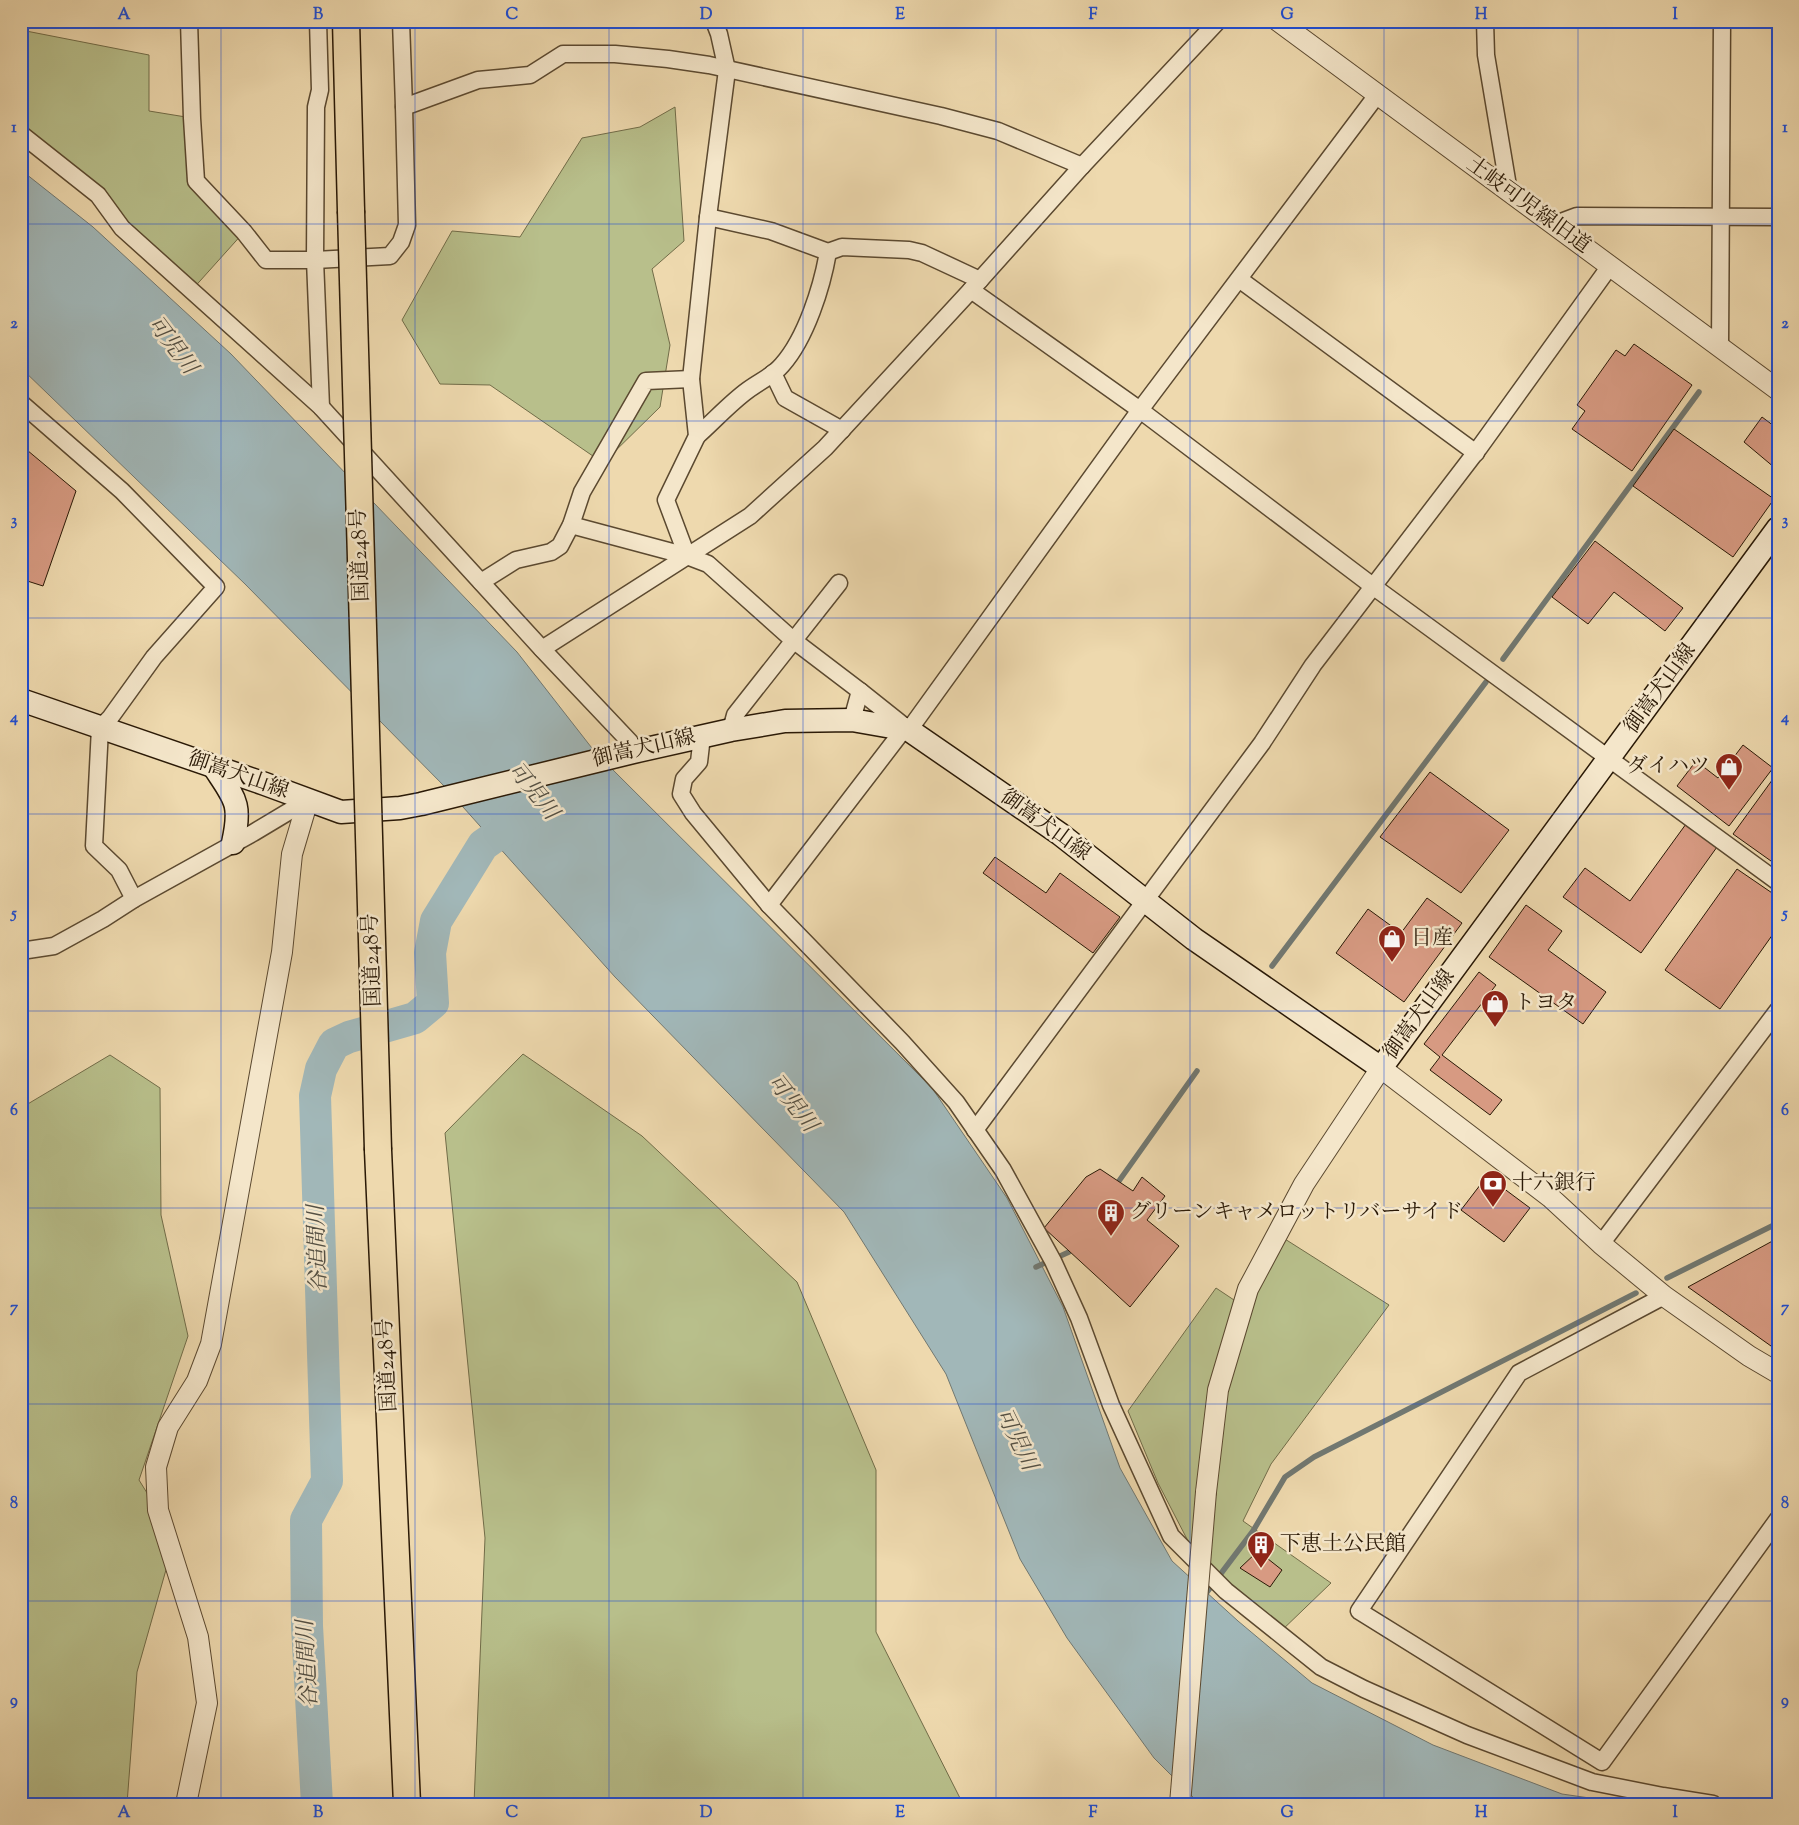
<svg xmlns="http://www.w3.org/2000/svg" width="1799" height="1825" font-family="'Sorts Mill Goudy','Noto Serif JP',serif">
  <rect width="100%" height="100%" fill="#eed9ae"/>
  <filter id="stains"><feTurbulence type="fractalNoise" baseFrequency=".004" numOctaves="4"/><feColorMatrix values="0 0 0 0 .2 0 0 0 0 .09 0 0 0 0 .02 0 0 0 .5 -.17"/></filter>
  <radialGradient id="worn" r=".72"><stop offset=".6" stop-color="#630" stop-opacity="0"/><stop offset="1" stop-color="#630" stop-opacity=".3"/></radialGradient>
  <g fill="#b8bf8b" stroke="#716c48">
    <path d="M21,30l128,25v56l43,7 4,63 48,51 -53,59 -170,-157z"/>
    <path d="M675,107l9,134 -32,28 18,76 -10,62 -57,56 -113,-78 -50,-1 -38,-64 50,-89 68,6 62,-99 58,-11z"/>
    <path d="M523,1054l119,82 155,146 79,188v162l87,172h-489l11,-266 -40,-405z"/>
    <path d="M110,1055l50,33 1,127 27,121 -49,144 36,58 -38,134 -10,132h-106v-696z"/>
    <path d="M1277,1234l112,71 -118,159 -28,57 88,62 -53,51 -76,-66 -44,-85 -30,-72 88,-123 27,18z"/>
  </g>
  <path fill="#a1b7b8" stroke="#717871" d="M21,170l72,57 138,127 286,298 78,100 337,336 75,110 56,109 57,161 52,93 66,60 74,62 121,62 129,49 69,10h-431l-46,-46 -87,-120 -47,-79 -74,-185 -102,-162 -229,-235 -169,-189 -201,-204 -224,-216z"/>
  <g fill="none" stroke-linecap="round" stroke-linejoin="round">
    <g stroke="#717871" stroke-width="5.5">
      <path d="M1503,659l196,-267"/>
      <path d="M1272,966l214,-284"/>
      <path d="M1114,1188l83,-117"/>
      <path d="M1036,1267l33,-15 4,-6"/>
      <path d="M1667,1278l111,-55"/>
      <path d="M1204,1596l49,-65 32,-54 29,-20 322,-164"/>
    </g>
    <path stroke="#a1b7b8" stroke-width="32" d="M317,1804l-10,-178 -1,-106 21,-39 -12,-385 6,-27 13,-25 15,-7 66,-19 18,-15 -3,-50 6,-32 47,-76 46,-32"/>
  </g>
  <g fill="#d79a82" stroke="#2a1906">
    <path d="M1634,344l58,41 -60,86 -60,-42 13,-18 -8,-6 39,-55 9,6z"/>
    <path d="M1762,417l16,12v35l-3,4 -31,-26z"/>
    <path d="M1674,429l100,70 -41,58 -100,-71z"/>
    <path d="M21,445l55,46 -33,95 -22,-7z"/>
    <path d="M1595,541l88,67 -18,23 -51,-39 -26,32 -36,-27z"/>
    <path d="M1743,745l30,23 -44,58 -52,-40 19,-25 22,17z"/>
    <path d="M1430,772l79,58 -48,63 -81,-56z"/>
    <path d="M1778,772v94l-45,-32z"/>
    <path d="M1686,824l31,23 -76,106 -78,-56 22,-29 45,33z"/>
    <path d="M995,857l51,36 14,-20 60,44 -27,36 -110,-80z"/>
    <path d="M1737,869l41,28v30l-58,82 -55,-39z"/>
    <path d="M1427,898l35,25 -58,79 -68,-49 32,-44 33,24z"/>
    <path d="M1526,905l36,26 -14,19 58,42 -23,32 -94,-67z"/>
    <path d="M1479,972l17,13 -54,70 60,45 -12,15 -60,-45 10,-13 -16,-13z"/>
    <path d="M1100,1169l33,22 9,-14 23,19 -18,24 32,26 -49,61 -86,-79 42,-51z"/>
    <path d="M1487,1176l43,32 -26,34 -43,-32z"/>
    <path d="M1778,1238v113l-90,-64z"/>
    <path d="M1258,1551l24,19 -12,17 -30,-19z"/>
  </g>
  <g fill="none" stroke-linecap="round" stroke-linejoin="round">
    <defs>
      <g id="minor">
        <path d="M189,21l3,97 4,63 48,51 22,28h49l75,-4 11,-14 6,-17 -3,-118 74,-27 52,-5 33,-21h52l53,5 41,6 232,51 57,15 84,35"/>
        <path d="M318,21l2,69 -4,17 -1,153 6,147"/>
        <path d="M401,21l3,86"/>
        <path d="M1485,21l1,34 23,137"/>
        <path d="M21,134l77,61 24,33 199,179 221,242 88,93 3,10"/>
        <path d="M708,217l63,14 57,21 14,-5 67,3 13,3 58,27"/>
        <path d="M1553,225l24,-9 201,1"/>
        <path d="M1239,279l237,174"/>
        <path d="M971,290l169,120 234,177 404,295"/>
        <path d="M1720,347l2,-326"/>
        <path d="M773,373l12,25 57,32"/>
        <path d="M21,403l101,88 94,96 -62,70 -44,61 -10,10 -6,118 25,24 15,29"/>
        <path d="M697,436c17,-15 33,-33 51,-46 12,-9 25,-14 34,-25 24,-27 40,-78 46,-113"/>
        <path d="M571,525l116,31 21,8 85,76 67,51 -8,29"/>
        <path d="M687,556l-21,-56 31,-64 -6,-57 17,-162 19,-147 -8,-36 -5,-13"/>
        <path d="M481,582l35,-22 35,-8 9,-6 11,-21 11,-33 64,-111 45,-2"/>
        <path d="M542,649l208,-133 75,-68 146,-158 111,-124 136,-145"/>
        <path d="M860,691l49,39 231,-320 237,-315"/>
        <path d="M731,730l4,-15 104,-132"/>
        <path d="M702,736l-3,26 -15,17 -3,15 12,19 76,92 133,137 54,60 47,68 50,91 26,57 32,87 60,131 55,55 95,76 43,22 103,46 125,47 71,14 50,8"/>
        <path d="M769,905l135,-176"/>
        <path d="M21,951l33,-5 49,-27 31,-20 119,-66 55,-33"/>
        <path d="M975,1130l287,-387 51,-78 166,-217 131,-182"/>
        <path d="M1601,1244l177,-234"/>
        <path d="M1664,1296l-145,77 -160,238 243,151 176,-243"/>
      </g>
      <g id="tertiary">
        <path d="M1278,21l500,369"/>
        <path d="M1206,1492l12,-102 30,-101 56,-105 77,-116 169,129 51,47 63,52 85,60 29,17"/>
        <path d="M186,1804l21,-101 -9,-66 -40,-127 -2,-43 12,-40 29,-46 14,-37 71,-392 10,-98 16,-54"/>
      </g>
      <g id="secondary">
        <path d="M21,700l244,84 76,28 59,-4 21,-4 212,-52 98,-22 54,-9 67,-1 57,10 151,104 134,105 187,129 397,-540"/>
        <path d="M214,767c21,32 28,36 19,76"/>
      </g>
      <g id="trunk">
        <path d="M346,21l5,190"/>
        <path d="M378,1150l29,654"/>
      </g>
    </defs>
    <use href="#minor" stroke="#5b4930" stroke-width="19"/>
    <use href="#tertiary" stroke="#5b4930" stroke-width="22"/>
    <use href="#secondary" stroke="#2a1906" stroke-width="25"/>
    <use href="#trunk" stroke="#2a1906" stroke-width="29"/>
    <use href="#minor" stroke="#f4e6ca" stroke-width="16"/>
    <use href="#tertiary" stroke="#f4e6ca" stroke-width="20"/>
    <use href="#secondary" stroke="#f4e6ca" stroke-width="22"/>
    <use href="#trunk" stroke="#eed9ae" stroke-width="26"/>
    <defs>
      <path id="tertiary-bridge" d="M1180,1804l26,-312"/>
      <path id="trunk-bridge" d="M351,211l27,939"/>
    </defs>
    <use href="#tertiary-bridge" stroke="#5b4930" stroke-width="22" stroke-linecap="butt"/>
    <use href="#trunk-bridge" stroke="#2a1906" stroke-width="29" stroke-linecap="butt"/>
    <use href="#tertiary-bridge" stroke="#f4e6ca" stroke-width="20"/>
    <use href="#trunk-bridge" stroke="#eed9ae" stroke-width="26"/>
  </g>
  <path fill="none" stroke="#1d4ed8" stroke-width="1" stroke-opacity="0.55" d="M221,21v1783M415,21v1783M609,21v1783M803,21v1783M996,21v1783M1190,21v1783M1384,21v1783M1578,21v1783M21,224h1757M21,421h1757M21,618h1757M21,814h1757M21,1011h1757M21,1208h1757M21,1404h1757M21,1601h1757"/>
  <defs>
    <symbol id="shop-pin" viewBox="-11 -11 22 30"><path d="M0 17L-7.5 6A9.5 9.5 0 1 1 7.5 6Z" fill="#8f2418" stroke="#f4e6ca"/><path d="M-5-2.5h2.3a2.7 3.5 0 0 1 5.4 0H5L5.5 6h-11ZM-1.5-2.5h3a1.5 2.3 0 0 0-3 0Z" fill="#fff"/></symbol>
    <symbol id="bank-pin" viewBox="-11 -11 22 30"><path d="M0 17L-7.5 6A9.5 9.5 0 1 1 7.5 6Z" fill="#8f2418" stroke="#f4e6ca"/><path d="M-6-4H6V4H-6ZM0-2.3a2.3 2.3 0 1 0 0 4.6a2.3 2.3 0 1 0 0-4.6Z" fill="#fff"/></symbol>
    <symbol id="building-pin" viewBox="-11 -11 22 30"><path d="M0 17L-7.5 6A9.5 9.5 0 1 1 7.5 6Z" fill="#8f2418" stroke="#f4e6ca"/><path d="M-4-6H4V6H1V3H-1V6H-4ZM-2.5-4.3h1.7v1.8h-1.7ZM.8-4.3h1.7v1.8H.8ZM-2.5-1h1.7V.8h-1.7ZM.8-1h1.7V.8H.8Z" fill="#fff"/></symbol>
  </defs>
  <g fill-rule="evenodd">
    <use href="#shop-pin" x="1713" y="751" width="32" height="43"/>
    <use href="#shop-pin" x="1376" y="923" width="32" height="43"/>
    <use href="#shop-pin" x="1479" y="988" width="32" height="43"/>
    <use href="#bank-pin" x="1477" y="1168" width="32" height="43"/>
    <use href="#building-pin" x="1095" y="1197" width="32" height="43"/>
    <use href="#building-pin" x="1245" y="1529" width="32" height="43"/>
  </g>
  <g text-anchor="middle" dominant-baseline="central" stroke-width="5" stroke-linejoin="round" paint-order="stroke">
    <g font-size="21" fill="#2a1906" stroke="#f4e6ca">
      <text transform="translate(1528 206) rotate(36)">土岐可児線旧道</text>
      <text transform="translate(361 555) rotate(-92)">国道248号</text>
      <text transform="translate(1661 689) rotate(-54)">御嵩犬山線</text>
      <text transform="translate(644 749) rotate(-13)">御嵩犬山線</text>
      <text transform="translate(238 776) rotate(19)">御嵩犬山線</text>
      <text transform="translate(1045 826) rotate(36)">御嵩犬山線</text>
      <text transform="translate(373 960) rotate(-92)">国道248号</text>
      <text transform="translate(1420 1015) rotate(-54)">御嵩犬山線</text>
      <text transform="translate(388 1365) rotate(-93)">国道248号</text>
    </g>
    <g font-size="21" fill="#2a1906" stroke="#f4e6ca" text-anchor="start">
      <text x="1710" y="767" text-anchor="end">ダイハツ</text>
      <text x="1411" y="939">日産</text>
      <text x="1514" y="1004">トヨタ</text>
      <text x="1512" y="1184">十六銀行</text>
      <text x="1130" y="1213">グリーンキャメロットリバーサイド</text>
      <text x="1280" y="1545">下恵土公民館</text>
    </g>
    <g font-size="22" font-style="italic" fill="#545044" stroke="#f4e6ca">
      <text transform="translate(171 346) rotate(53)">可児川</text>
      <text transform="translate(532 792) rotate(51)">可児川</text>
      <text transform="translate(791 1104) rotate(52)">可児川</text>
      <text transform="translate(319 1249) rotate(-92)">谷追間川</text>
      <text transform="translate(1015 1440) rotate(64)">可児川</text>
      <text transform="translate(309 1664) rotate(-93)">谷追間川</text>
    </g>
  </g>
  <rect width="1799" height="1825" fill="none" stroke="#eed9ae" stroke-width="55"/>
  <rect x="28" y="28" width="1744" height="1770" fill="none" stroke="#1d4ed8" stroke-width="2"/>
  <g font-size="16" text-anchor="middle" font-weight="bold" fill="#1d4ed8">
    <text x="124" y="19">A</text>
    <text x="318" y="19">B</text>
    <text x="512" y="19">C</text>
    <text x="706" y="19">D</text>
    <text x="900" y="19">E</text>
    <text x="1093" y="19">F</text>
    <text x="1287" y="19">G</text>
    <text x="1481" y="19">H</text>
    <text x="1675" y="19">I</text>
    <text x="14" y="132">1</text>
    <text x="1785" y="132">1</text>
    <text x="14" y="328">2</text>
    <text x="1785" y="328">2</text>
    <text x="14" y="525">3</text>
    <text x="1785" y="525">3</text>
    <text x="14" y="722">4</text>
    <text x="1785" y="722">4</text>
    <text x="14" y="918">5</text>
    <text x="1785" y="918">5</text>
    <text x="14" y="1115">6</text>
    <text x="1785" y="1115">6</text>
    <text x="14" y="1312">7</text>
    <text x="1785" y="1312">7</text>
    <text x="14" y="1508">8</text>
    <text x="1785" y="1508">8</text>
    <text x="14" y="1705">9</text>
    <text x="1785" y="1705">9</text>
    <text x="124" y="1817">A</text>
    <text x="318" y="1817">B</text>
    <text x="512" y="1817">C</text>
    <text x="706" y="1817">D</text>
    <text x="900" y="1817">E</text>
    <text x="1093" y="1817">F</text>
    <text x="1287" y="1817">G</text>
    <text x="1481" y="1817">H</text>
    <text x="1675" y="1817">I</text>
  </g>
  <rect width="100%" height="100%" filter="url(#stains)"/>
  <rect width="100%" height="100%" fill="url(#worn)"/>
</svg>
